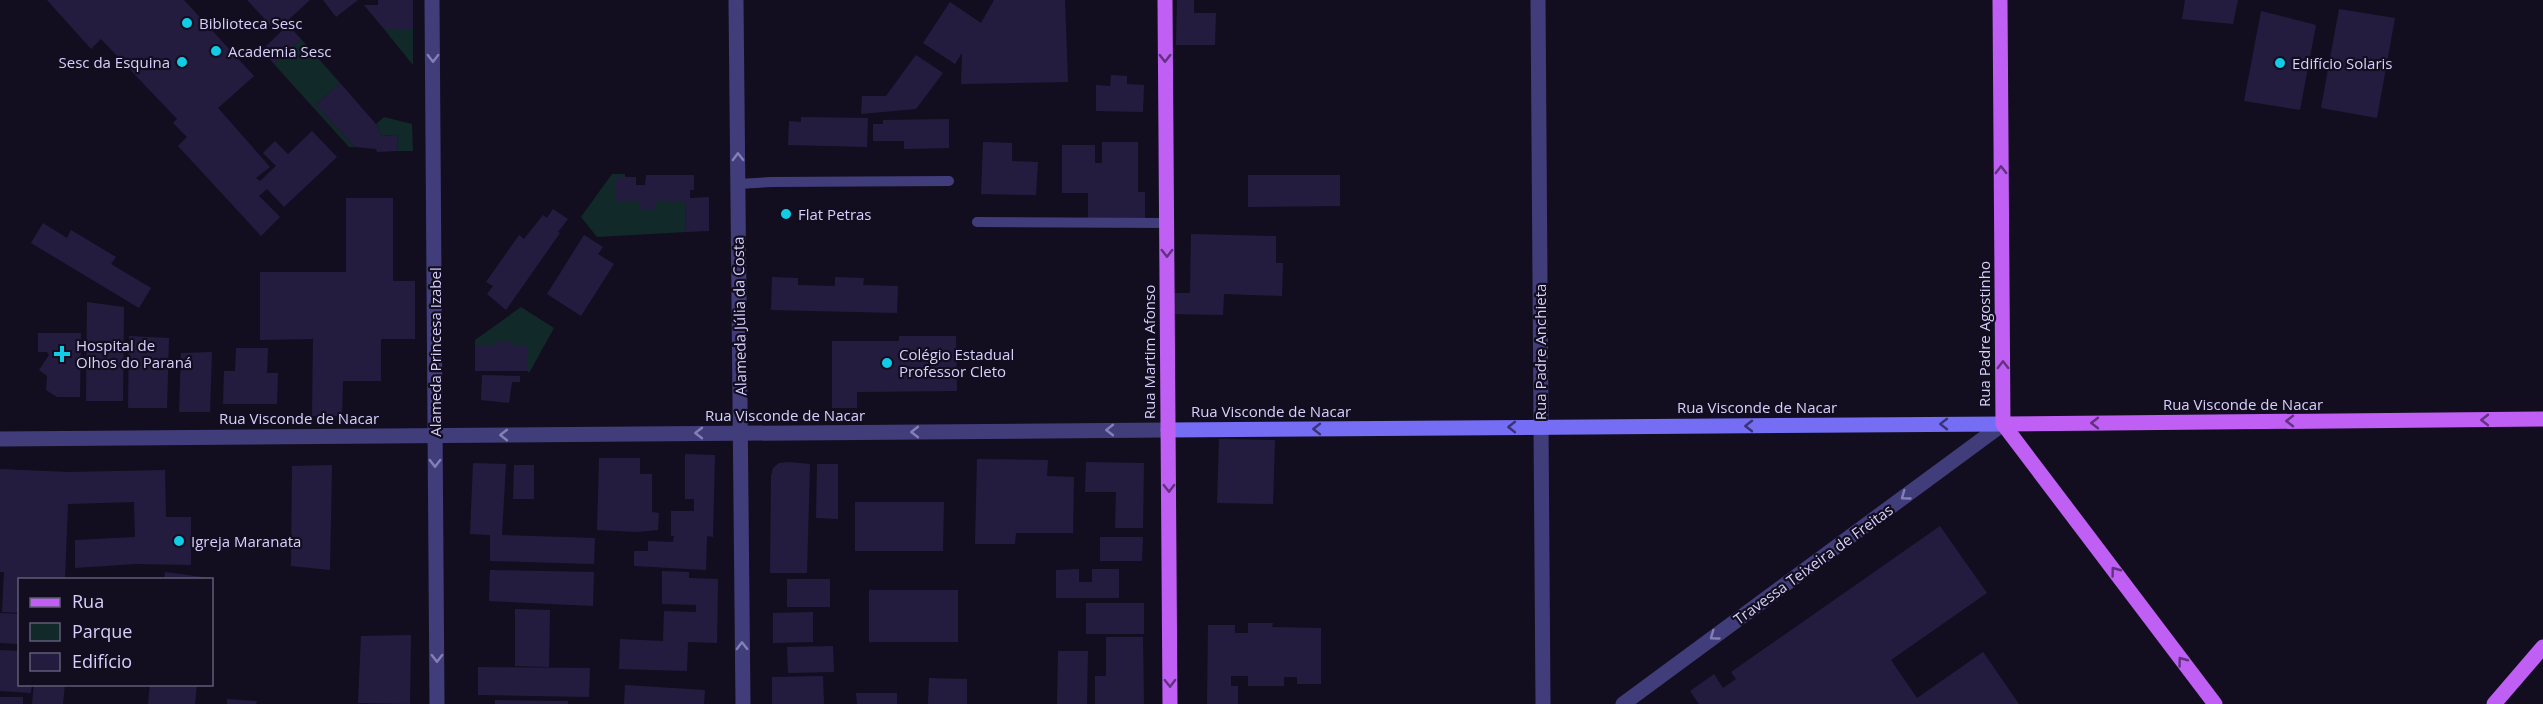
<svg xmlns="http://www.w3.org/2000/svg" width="2543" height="704" font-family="'Open Sans',sans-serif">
  <rect width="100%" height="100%" fill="#120e1f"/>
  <g fill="#122929">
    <path d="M384,29h29v36z"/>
    <path d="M301,39l39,44 -24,22 39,42h-6l-75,-83z"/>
    <path d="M384,117l28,7 1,27h-15l-1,-16 -16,1 -5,-12z"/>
    <path d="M612,174h13v3h-10v24h24l1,8h16v-7h29l1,30 -89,5 -16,-20z"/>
    <path d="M521,307l33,21 -25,45 -18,-27 -1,-4h-14v4h-21v-6z"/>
  </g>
  <g fill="#241c3f">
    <path d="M47,0h137l70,76 -36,32 52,59 -14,11 4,3 16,-15 -13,-13 12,-12 13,13 24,-23 25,26 -53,50 -17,-18 -8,7 21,21 -19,19 -83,-90 9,-9 -14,-14 4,-4 -76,-80 -10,10z"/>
    <path d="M247,0h63l-34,31z"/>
    <path d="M323,0h35l-22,17z"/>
    <path d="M378,0h35v29h-29l-20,-24h14z"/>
    <path d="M994,0h71l3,82 -107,2 1,-31 -7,11 -32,-21 27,-41 31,21z"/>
    <path d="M1177,0h17v13h22l-1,32h-39z"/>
    <path d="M2185,0h53l-5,24 -51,-5z"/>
    <path d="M2339,9l56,9 -18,100 -56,-10z"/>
    <path d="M2261,11l55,14 -16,85 -56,-9z"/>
    <path d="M288,25l13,14 -27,25 -12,-14z"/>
    <path d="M916,55l27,18 -27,36 -55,5 1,-18h24z"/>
    <path d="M1111,75l16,1v8l17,1 -1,27 -47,-1v-26l14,1z"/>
    <path d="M340,83l36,41 5,12 16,-1 1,16 -21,1 -1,-3 -21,-2 -39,-42z"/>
    <path d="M801,117l67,1 -1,29 -79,-2 1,-24 12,1z"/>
    <path d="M949,119v29l-45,1v-8h-31v-17h10v-4z"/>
    <path d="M983,142l29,1v18l26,1 -2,33 -55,-1z"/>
    <path d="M1102,142h36v50h7v27h-57v-26h-26v-48h33v18h7z"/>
    <path d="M646,175h48v15h-4v8l19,-1v34l-23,1 -1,-30h-29v7h-17v-8h-24v-24h21v8h9z"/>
    <path d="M1248,175h92v31l-92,1z"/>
    <path d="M346,198h47v83h22v58h-34v42h-38l-1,35h-30l1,-77 -53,1v-68h86z"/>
    <path d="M553,209l15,10 -10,13 2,1 -54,77 -19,-16 6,-8 -7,-4 33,-47 5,4 19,-24 4,3z"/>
    <path d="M43,223l24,15 4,-8 45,27 -5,7 40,24 -12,20 -108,-65z"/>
    <path d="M1191,234l85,2v27h7l-1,33 -58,-2 -1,21 -50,-1 1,-21h16z"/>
    <path d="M584,235l19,12 -5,7 16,10 -33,52 -34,-22z"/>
    <path d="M772,277l26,1v7l37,1v-9l29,1 -1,7 35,1 -1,27 -126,-3z"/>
    <path d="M87,302l37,5 -1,94h-37z"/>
    <path d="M38,333h43l-1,64h-23l-11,-7 1,-14 -8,-6 10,-15 -2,-3h-9z"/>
    <path d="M129,336l40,2 -2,70h-39z"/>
    <path d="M899,336h57l1,55 -100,1v16h-25v-67h67z"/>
    <path d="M496,342h15v4h17v25h-53v-25h21z"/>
    <path d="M236,348h32l-1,25h11l-1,31h-54l1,-33h11z"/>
    <path d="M212,352l-2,60h-31l2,-59z"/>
    <path d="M482,375l38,1v6h-8l-3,21 -28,-3z"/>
    <path d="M1219,439l56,1 -2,64 -56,-1z"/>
    <path d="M685,454l30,1 -2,82 -6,-1 -1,34 -72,-4v-15h14v-10l25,1 1,-6h-3v-25h23v-12h-9z"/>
    <path d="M599,458h41v16h12v38l7,1 -1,17 -20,2 -41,-2z"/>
    <path d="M977,459l71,1 -1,16 27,1 -1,56h-57l-1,11h-40z"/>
    <path d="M789,462l21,2 -3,109h-37l1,-97 2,-8 6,-5z"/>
    <path d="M1086,462l58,1 -1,65h-28l1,-36h-31z"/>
    <path d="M473,463l33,1 -4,71 93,3 -1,26 -104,-3v-26l-20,-1z"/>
    <path d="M817,464h21v55l-22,-1z"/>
    <path d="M332,465l-2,105 -39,-4 1,-100z"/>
    <path d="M514,465h20v34h-21z"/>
    <path d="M0,469l68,3 97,-2 1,47h25v48l-56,-1 -60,4v-28l60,-3 -1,-35 -66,2 -3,75h-45v34l-18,-1 2,-40h-4z"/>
    <path d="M855,502h89l-1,49h-88z"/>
    <path d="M1940,526l47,67 -96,67 26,38 66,-46 36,52h-320l-9,-13 24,-17 9,14 13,-9 -5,-7z"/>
    <path d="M1100,537h43l-1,24h-42z"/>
    <path d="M1079,569v13h13v-13h27v29h-63v-28z"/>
    <path d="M490,570l104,2 -1,34 -104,-5z"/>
    <path d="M662,571l27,1v6l29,1 -1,64 -29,-1 -1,29 -68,-2 1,-30 43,2 1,-30 32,1v-7l-34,-1z"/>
    <path d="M165,572l45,6v1h-46z"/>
    <rect x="787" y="579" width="43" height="28"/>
    <rect x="869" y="590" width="89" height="52"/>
    <rect x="1086" y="603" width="58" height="31"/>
    <path d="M515,609l35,1 -1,57 -34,-1z"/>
    <path d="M813,612v30l-40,1v-30z"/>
    <path d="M0,613l20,1v30l-20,-1z"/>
    <path d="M1248,623h25l-1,4 49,1v56h-24v-7h-13v9h-36v-10h-17v10h7v18h-31l1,-79h27v8h13z"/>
    <path d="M411,635l-1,69 -52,-1 3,-67z"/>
    <path d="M1106,637h37l1,67h-49v-28h11z"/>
    <path d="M833,646l1,26 -46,1 -1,-26z"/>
    <path d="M0,650l20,1v33h12l-1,9 -31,-2z"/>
    <path d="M1058,651h30l-1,53h-30z"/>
    <path d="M478,667l112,1 -1,29 -111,-2z"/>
    <path d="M823,676l1,28h-52v-27z"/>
    <path d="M929,678l38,1v25h-39z"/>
    <path d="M34,684h31l-2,20h-31z"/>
    <path d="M150,684h47l-2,20h-47z"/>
    <path d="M625,685l80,5 -1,14h-80z"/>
    <path d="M856,693h41v11h-40z"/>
    <rect x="0" y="697" width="23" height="7"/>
    <path d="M227,699l30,2 -1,3h-29z"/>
    <path d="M495,700l73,1v3h-73z"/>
  </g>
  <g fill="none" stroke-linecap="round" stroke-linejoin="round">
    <g stroke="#413d7b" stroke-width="10">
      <path d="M738,184l33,-2 178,-1"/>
      <path d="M977,222l189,1"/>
    </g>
    <g stroke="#413d7b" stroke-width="15">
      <path d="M432,0l5,704"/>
      <path d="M736,0l7,704"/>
      <path d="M1538,0l5,704"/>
      <path d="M1623,704l380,-280"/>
    </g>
    <path stroke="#413d7b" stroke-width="15" d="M0,439l1168,-9"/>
    <path stroke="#756ef5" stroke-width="15" d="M1168,430l835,-6"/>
    <g stroke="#c05ff4" stroke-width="15">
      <path d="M1165,0l5,704"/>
      <path d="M2000,0l3,424 212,280"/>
      <path d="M2003,424l540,-5"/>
      <path d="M2494,704l49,-57"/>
    </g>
  </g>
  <defs><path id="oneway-chevron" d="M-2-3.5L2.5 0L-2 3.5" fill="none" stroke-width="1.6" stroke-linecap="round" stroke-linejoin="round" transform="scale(1.5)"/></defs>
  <g stroke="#847fb5">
    <use href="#oneway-chevron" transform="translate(433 58) rotate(90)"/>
    <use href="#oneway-chevron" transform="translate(738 157) rotate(-91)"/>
    <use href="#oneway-chevron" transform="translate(1110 430) rotate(180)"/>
    <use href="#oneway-chevron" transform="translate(915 432) rotate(180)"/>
    <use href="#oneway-chevron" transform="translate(699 433) rotate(180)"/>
    <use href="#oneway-chevron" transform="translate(504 435) rotate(180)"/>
    <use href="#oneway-chevron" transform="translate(435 463) rotate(90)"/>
    <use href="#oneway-chevron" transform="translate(1905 496) rotate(144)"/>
    <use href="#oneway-chevron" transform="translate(1714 636) rotate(144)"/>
    <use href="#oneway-chevron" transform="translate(742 646) rotate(-91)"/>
    <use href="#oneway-chevron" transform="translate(437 658) rotate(90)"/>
  </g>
  <g stroke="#60327f">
    <use href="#oneway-chevron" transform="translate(1165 58) rotate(90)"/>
    <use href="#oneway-chevron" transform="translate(2001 170) rotate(-90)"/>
    <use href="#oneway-chevron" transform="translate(1167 253) rotate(90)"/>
    <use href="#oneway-chevron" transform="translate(2003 365) rotate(-90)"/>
    <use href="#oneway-chevron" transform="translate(2485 420) rotate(180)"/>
    <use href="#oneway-chevron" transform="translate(2290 421) rotate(180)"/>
    <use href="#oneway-chevron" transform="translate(2095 423) rotate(180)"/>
    <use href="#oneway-chevron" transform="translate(1169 488) rotate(89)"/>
    <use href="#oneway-chevron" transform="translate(2115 571) rotate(-127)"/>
    <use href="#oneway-chevron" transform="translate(2182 661) rotate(-127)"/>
    <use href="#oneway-chevron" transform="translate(1170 683) rotate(89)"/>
  </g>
  <g stroke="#3a3475">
    <use href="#oneway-chevron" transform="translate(1944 424) rotate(180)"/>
    <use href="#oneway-chevron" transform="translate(1749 426) rotate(180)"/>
    <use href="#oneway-chevron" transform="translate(1512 427) rotate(180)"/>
    <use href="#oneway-chevron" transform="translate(1317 429) rotate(180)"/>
  </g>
  <g fill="#11cbe7" stroke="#120e1f" stroke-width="2">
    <circle cx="187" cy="23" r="6"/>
    <circle cx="216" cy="51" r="6"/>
    <circle cx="182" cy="62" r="6"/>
    <circle cx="2280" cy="63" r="6"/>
    <circle cx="786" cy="214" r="6"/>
    <path d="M59 345h6v6h6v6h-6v6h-6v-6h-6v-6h6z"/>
    <circle cx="887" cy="363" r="6"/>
    <circle cx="179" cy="541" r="6"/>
  </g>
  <g text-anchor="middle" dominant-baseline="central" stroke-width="4.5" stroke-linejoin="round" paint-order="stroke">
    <g font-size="15" fill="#d6d0fc" stroke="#120e1f" text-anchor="start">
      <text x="199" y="23">Biblioteca Sesc</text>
      <text x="228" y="51">Academia Sesc</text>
      <text x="170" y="62" text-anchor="end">Sesc da Esquina</text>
      <text x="2292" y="63">Edifício Solaris</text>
      <text x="798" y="214">Flat Petras</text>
      <text x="76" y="345">Hospital de<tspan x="76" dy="17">Olhos do Paraná</tspan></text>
      <text x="899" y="354">Colégio Estadual<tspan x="899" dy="17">Professor Cleto</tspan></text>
      <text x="191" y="541">Igreja Maranata</text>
    </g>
    <g font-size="15" fill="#d6d0fc" stroke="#120e1f">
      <text transform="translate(739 316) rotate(-91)">Alameda Júlia da Costa</text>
      <text transform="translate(1984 334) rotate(-90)">Rua Padre Agostinho</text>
      <text transform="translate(435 352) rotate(-90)">Alameda Princesa Izabel</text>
      <text transform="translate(1149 352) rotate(-90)">Rua Martim Afonso</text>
      <text transform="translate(1540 352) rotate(-90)">Rua Padre Anchieta</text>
      <text x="2243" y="404">Rua Visconde de Nacar</text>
      <text x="1757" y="407">Rua Visconde de Nacar</text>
      <text x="1271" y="411">Rua Visconde de Nacar</text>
      <text x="785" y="415">Rua Visconde de Nacar</text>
      <text x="299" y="418">Rua Visconde de Nacar</text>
      <text transform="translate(1813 564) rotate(-36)">Travessa Teixeira de Freitas</text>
    </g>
  </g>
  <rect x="18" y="578" width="195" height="108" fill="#120e1f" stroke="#605c77" stroke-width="1.5"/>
  <rect x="30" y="598" width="30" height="9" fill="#c05ff4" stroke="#605c77" stroke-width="1.5"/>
  <text x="72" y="608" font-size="18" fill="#d6d0fc">Rua</text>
  <rect x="30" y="623" width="30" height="18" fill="#122929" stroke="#605c77" stroke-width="1.5"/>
  <text x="72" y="638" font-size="18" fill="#d6d0fc">Parque</text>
  <rect x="30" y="653" width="30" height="18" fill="#241c3f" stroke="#605c77" stroke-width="1.5"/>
  <text x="72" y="668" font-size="18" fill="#d6d0fc">Edifício</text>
</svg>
